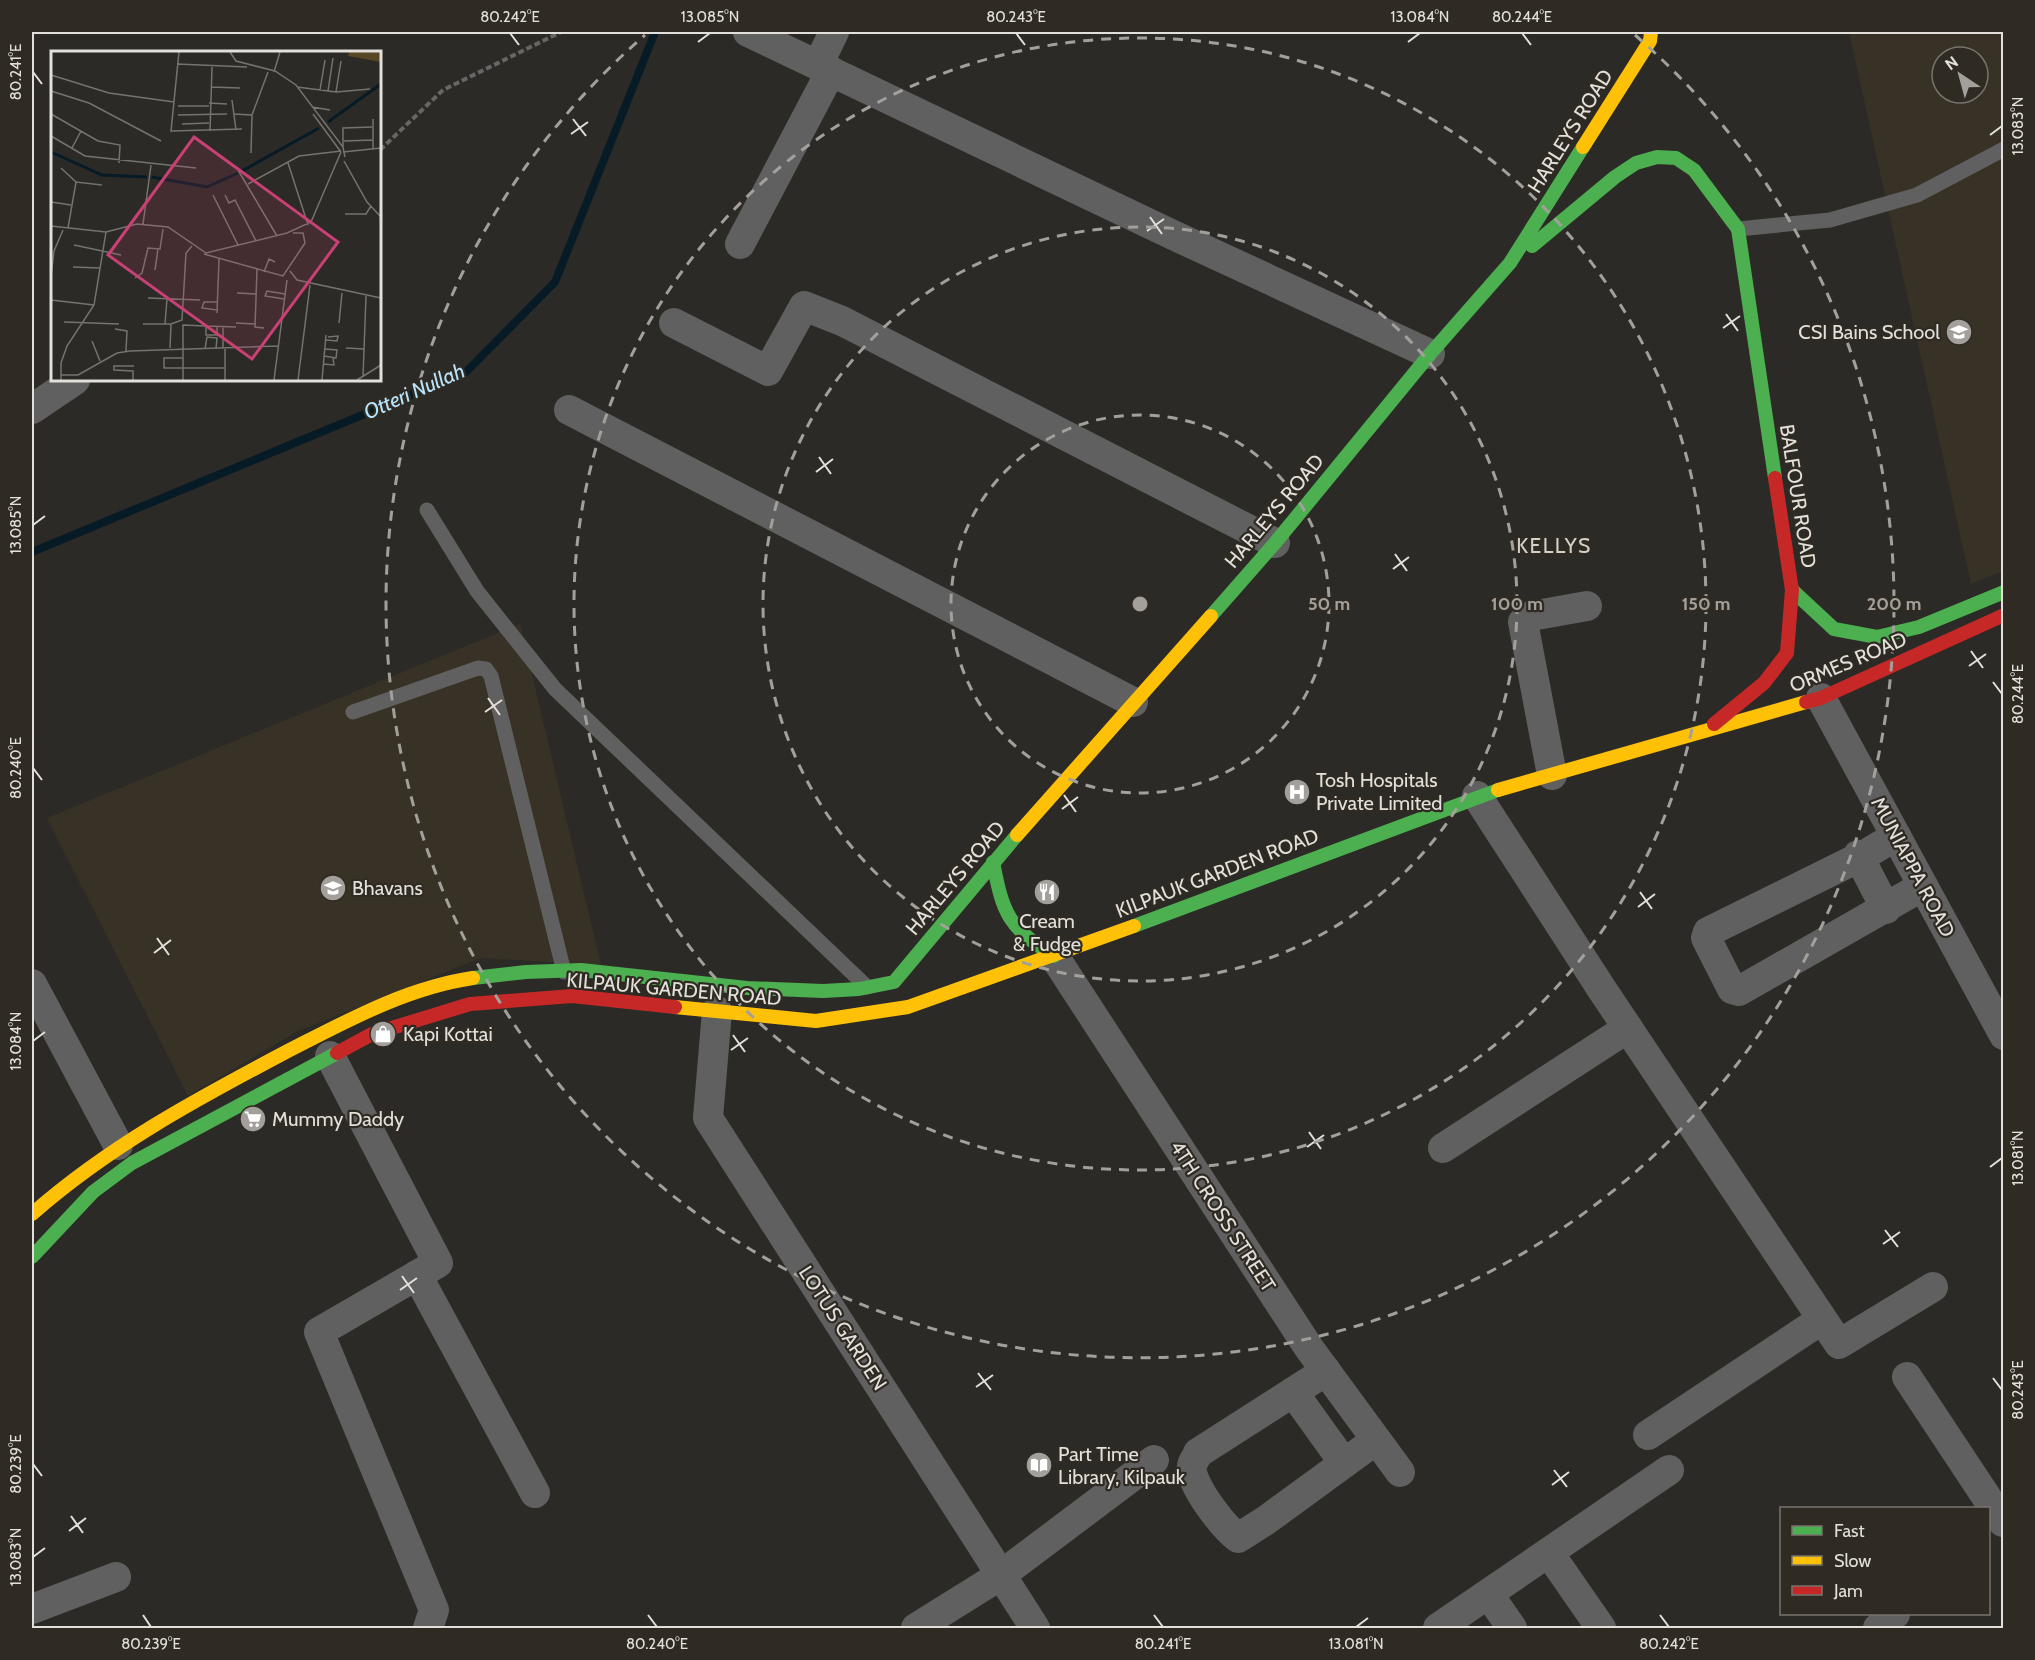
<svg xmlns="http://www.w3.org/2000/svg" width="2035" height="1660" font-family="Cabin,sans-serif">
  <rect width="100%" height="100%" fill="#2c2a26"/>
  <g fill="#373225" fill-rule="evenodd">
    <path d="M1849,32h154v539l-32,13zM1942,57h36v36h-36z"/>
    <path d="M520,624l81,341 -120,-7 -185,74 -108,64 -141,-278z"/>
  </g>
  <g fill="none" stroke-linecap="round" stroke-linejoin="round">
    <path stroke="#071b27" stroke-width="8" d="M32,552l434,-180 89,-90 100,-250"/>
    <path stroke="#676665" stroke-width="4" stroke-dasharray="6 3" stroke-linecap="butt" d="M380,150l63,-60 118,-58"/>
    <g stroke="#606060" stroke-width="15">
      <path d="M1738,229l92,-9 87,-25 87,-46"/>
      <path d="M427,510l50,81 78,98 312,298"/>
      <path d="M353,712l125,-44 8,1 5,7 73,296"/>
    </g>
    <g stroke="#606060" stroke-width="30">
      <path d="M748,32l425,203 257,119"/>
      <path d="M818,65l16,-33"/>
      <path d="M740,244l91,-173"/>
      <path d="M674,323l94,48 36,-65 38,15 433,222"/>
      <path d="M32,409l43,-29"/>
      <path d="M569,410l564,292"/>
      <path d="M1821,698l183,337"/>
      <path d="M1552,775l-29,-153 8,-6 56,-10"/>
      <path d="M1477,796l126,195 236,353 94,-57"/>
      <path d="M1896,836l-30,18 -158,78 -2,6 26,51 7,2 184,-105"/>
      <path d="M1858,855l28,54"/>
      <path d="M1054,956l255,392 91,124"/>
      <path d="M32,984l86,161"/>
      <path d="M717,1011l-9,107 327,510"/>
      <path d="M330,1056l108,207 -119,69 115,278 -6,18"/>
      <path d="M1443,1148l185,-120"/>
      <path d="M417,1275l118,218"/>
      <path d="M1326,1371l-128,82c-1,4 -6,9 -6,13 -3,18 32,61 46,72l27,-17 111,-81"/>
      <path d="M1907,1377l96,145"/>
      <path d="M1293,1392l51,71"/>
      <path d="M1648,1435l173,-115"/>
      <path d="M1549,1553l52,75"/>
      <path d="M1489,1595l23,33"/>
      <path d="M32,1609l84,-32"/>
      <path d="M916,1628l85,-53 153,-115"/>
      <path d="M1438,1628l231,-158"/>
      <path d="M1878,1628l17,-14"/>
    </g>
    <g stroke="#4caf50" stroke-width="14">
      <path d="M1532,246l83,-69 21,-14 21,-6 19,1 18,12 44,59 37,249"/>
      <path d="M1792,590l42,39 43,8 42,-10 85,-35"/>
      <path d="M1211,616l64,-73 155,-189 80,-91 73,-116"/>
      <path d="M993,862c10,52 15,65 61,94"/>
      <path d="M1134,926l364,-136"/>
      <path d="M473,978l53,-6 55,-2 166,18 76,3 36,-2 35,-7 123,-147"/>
      <path d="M32,1257l61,-65 39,-29 205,-110"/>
    </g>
    <g stroke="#ffc107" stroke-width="14">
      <path d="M1583,147l67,-106 1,-9"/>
      <path d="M1498,790l308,-88"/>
      <path d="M1017,835l194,-219"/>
      <path d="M675,1007l141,14 92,-14 226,-81"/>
      <path d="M32,1214c76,-67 163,-114 252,-161 61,-31 121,-65 189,-75"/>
    </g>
    <g stroke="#c62828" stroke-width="14">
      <path d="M1806,702l15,-4 183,-83"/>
      <path d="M1714,724l50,-41 23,-30 5,-63 -17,-112"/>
      <path d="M337,1053l35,-19 98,-30 102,-8 103,11"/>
    </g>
  </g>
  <path fill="none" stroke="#e3e0db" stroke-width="2" d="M510,33l9,12M1016,33l9,12M1522,33l9,12M698,42l12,-9M1408,42l12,-9M33,72l9,12M573,119l13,17M571,134l17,-12M1990,135l12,-9M1150,217l12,17M1147,231l17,-12M1726,314l12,17M1723,328l17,-12M819,457l12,17M816,472l17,-13M33,525l12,-9M1395,554l12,17M1393,569l16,-12M1971,651l12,17M1969,666l17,-12M1993,682l9,12M488,698l12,17M485,712l17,-12M33,768l9,12M1064,795l12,17M1062,809l16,-12M1640,892l12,17M1638,907l17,-13M157,938l12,17M154,953l17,-13M733,1035l12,17M33,1041l12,-9M731,1050l17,-12M1309,1132l12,17M1307,1147l17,-12M1990,1167l12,-9M1885,1230l13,17M1883,1244l17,-12M402,1276l12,17M400,1290l17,-12M978,1373l13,17M1993,1378l9,12M976,1387l17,-12M33,1464l9,12M1554,1470l13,17M1552,1485l17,-13M71,1516l12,17M69,1531l17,-13M33,1557l12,-9M143,1615l8,12M648,1615l9,12M1154,1615l9,12M1660,1615l9,12M1356,1627l12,-9"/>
  <g fill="none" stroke="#a3a09c" stroke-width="3" stroke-dasharray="10 8">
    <circle cx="1140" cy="604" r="189"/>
    <circle cx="1140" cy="604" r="377"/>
    <circle cx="1140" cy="604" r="566"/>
    <path d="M1635 35A754 754 0 1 1 645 35"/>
  </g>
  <defs>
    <symbol id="school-disc" viewBox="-11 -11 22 22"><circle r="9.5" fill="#a3a09c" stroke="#2f2b23"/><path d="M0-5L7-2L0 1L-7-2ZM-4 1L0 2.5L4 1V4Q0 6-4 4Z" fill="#fff"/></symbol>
    <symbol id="hospital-disc" viewBox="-11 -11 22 22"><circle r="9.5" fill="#a3a09c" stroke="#2f2b23"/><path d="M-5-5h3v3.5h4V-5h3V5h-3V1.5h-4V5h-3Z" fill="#fff"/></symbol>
    <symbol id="restaurant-disc" viewBox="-11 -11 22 22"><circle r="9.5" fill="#a3a09c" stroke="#2f2b23"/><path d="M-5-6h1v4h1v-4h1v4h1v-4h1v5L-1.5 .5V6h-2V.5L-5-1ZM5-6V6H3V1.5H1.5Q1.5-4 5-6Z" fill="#fff"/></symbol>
    <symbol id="shop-disc" viewBox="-11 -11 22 22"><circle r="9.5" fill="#a3a09c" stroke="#2f2b23"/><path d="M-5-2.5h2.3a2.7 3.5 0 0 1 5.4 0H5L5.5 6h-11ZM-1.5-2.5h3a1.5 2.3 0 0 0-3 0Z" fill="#fff"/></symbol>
    <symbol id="supermarket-disc" viewBox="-11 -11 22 22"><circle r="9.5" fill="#a3a09c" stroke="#2f2b23"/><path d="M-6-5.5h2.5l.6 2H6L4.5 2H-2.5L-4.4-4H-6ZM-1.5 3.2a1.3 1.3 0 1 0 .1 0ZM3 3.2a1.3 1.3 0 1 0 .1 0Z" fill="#fff"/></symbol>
    <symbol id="library-disc" viewBox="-11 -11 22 22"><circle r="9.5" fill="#a3a09c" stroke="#2f2b23"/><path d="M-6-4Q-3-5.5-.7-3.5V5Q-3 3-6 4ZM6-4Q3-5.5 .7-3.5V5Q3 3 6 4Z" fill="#fff"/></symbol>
  </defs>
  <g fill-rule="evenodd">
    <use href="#school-disc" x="1944" y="317" width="30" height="30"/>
    <use href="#hospital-disc" x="1282" y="777" width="30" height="30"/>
    <use href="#school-disc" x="318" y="873" width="30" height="30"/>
    <use href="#restaurant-disc" x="1032" y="877" width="30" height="30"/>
    <use href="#shop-disc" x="368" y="1019" width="30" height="30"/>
    <use href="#supermarket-disc" x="238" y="1104" width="30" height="30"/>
    <use href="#library-disc" x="1024" y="1450" width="30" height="30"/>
  </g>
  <g text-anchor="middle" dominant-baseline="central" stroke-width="4.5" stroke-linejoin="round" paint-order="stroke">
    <g font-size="20" fill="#e3e0db" stroke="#2f2b23">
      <text transform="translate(1570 131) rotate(-58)">HARLEYS ROAD</text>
      <text transform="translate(1798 496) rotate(81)">BALFOUR ROAD</text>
      <text transform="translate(1274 511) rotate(-50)">HARLEYS ROAD</text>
      <text transform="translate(1848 662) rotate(-23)">ORMES ROAD</text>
      <text transform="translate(1913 867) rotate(62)">MUNIAPPA ROAD</text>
      <text transform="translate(1217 873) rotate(-21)">KILPAUK GARDEN ROAD</text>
      <text transform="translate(955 878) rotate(-50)">HARLEYS ROAD</text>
      <text transform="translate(674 989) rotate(5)">KILPAUK GARDEN ROAD</text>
      <text transform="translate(1223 1216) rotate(57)">4TH CROSS STREET</text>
      <text transform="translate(843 1328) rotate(57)">LOTUS GARDEN</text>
    </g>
    <g font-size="20" fill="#e3e0db" stroke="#2f2b23" text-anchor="start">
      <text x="1940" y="332" text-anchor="end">CSI Bains School</text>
      <text x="1316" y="780">Tosh Hospitals<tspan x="1316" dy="23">Private Limited</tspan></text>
      <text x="352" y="888">Bhavans</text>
      <text x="1047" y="921" text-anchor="middle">Cream<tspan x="1047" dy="23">&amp; Fudge</tspan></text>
      <text x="403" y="1034">Kapi Kottai</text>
      <text x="272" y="1119">Mummy Daddy</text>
      <text x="1058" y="1454">Part Time<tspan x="1058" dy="23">Library, Kilpauk</tspan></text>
    </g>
    <g font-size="21" font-style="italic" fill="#b8e3fd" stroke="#2f2b23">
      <text transform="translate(414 391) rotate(-24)">Otteri Nullah</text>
    </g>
    <g font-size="21" letter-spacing="1.5" fill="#d6d1c7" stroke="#2f2b23">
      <text x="1554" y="545">KELLYS</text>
    </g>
  </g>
  <g transform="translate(51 51)">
    <rect width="330" height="330" fill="#2c2a26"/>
    <path d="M298,1h32v10l-33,-6z" fill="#564725"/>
    <path fill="none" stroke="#071b27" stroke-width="3" d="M277,71l53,-38M0,101l51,23 45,2M191,120l77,-43M101,126l55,10 31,-14"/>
    <path fill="none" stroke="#75736e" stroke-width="1.5" d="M128,1l-8,79 71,-2M179,1l6,9 39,10 21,14 47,62 2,10M126,13l70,3M223,21l6,-20M0,24l58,18 65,9M160,36l29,1M246,36l39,5 34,-3M269,39l5,-30M0,40l38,12 72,38M277,40l5,-33M285,41l5,-31M181,49l4,30M158,52l18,1M127,55h31M261,56l18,3M0,63l47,27 22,4 -1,18M183,63l18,1M262,63l28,38M127,64l49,-1M322,68v30M131,73l27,-1M159,80l2,-64M0,85l34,20 111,12M293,90l29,-1M292,96v-19l29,-1M21,97l9,-17M292,101l38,-4M200,102l1,-38 16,-43M293,110l23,41 14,15M237,112l20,62M10,117l15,14M187,119l39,66M197,133l51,-28 42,-5M162,144l25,50M174,144l4,8 6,-3 21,41M0,151l20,3M294,163h21l5,-8M92,173l8,-59M0,175l55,6 31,-8 31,3 38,26 81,-20 24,-11 30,-70M17,177l8,-46 26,3M23,194l47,10M153,203l79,22 22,-33 -2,-10h-10M22,216l27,1M206,218l-2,58 9,1M104,219l3,-21M239,220l7,9 84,18M213,221l5,-13 6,3M0,225l3,-25 9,-21M84,227l7,-5 6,-25 12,1 3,-20M186,242l19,1M97,247l52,2M116,248l-2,25h6M233,248l-19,-3 2,-5 18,3M0,249l43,5M166,251h-13l-2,6 15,2M166,262l2,-54M13,271l55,2M185,272l19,1M288,272l3,-30M92,273h22M166,275v9h-11v-9l30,1M64,278l12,2 -1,20M275,289l11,1 1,-5 -10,1M41,290l8,20M119,297l1,-24 11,-4 4,-67 6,-7M295,297l18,1M154,298l2,-12 10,1 -1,11M172,298v-22M273,305l12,2 1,-8 -12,-1M132,307h-19v10h61M272,313l11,1 -1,-7M10,324h17l39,-22 13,-2 148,-5M312,326l3,-81M10,329v-17l6,-17 27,-41 12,-73M82,329v-9l-19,-1v-4h20M132,329v-55l23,1M174,329v-31M223,329l13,-100M247,329l12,-95M271,329l4,-45M306,329l24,-15"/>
    <path fill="#c94075" fill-opacity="0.15" stroke="#c94075" stroke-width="3" d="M143,86l144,105 -86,117 -144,-104z"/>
    <rect width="330" height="330" fill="none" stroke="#e3e0db" stroke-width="3"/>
  </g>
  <circle cx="1140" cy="604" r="9" fill="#a3a09c" stroke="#2f2b23" stroke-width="3"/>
  <g font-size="18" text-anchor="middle" font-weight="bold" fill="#a3a09c" stroke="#2f2b23" stroke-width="4.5" stroke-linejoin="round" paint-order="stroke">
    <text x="1329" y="610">50 m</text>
    <text x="1517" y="610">100 m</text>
    <text x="1706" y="610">150 m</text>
    <text x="1894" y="610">200 m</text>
  </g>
  <rect width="2035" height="1660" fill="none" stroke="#2f2b23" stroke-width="66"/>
  <rect x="1780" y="1507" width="210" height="108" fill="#2f2b23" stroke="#77736d" stroke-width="1.5"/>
  <rect x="1792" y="1526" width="30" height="9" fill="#4caf50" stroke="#77736d" stroke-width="1.5"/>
  <text x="1834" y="1537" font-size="18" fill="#e3e0db">Fast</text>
  <rect x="1792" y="1556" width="30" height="9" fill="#ffc107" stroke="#77736d" stroke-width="1.5"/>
  <text x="1834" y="1567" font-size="18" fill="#e3e0db">Slow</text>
  <rect x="1792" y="1586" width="30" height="9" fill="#c62828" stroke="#77736d" stroke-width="1.5"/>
  <text x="1834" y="1597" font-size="18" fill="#e3e0db">Jam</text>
  <g transform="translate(1960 75) rotate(324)"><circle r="28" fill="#2f2b23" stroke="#77736d" stroke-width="1.5"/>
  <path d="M0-4.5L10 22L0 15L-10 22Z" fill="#a3a09c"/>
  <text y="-9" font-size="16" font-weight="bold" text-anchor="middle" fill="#e3e0db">N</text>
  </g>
  <rect x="33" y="33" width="1969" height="1594" fill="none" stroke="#e3e0db" stroke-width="2"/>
  <g font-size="15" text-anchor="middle" fill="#e3e0db">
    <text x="510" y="22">80.242°E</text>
    <text x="710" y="22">13.085°N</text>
    <text x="1016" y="22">80.243°E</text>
    <text x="1420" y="22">13.084°N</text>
    <text x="1522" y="22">80.244°E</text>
    <text transform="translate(16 72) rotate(-90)" y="5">80.241°E</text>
    <text transform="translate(2018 126) rotate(-90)" y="5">13.083°N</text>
    <text transform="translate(16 525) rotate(-90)" y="5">13.085°N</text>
    <text transform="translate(2018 694) rotate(-90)" y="5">80.244°E</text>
    <text transform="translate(16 768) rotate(-90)" y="5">80.240°E</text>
    <text transform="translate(16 1041) rotate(-90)" y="5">13.084°N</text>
    <text transform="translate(2018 1158) rotate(-90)" y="5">13.081°N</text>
    <text transform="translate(2018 1390) rotate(-90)" y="5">80.243°E</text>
    <text transform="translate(16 1464) rotate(-90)" y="5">80.239°E</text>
    <text transform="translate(16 1557) rotate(-90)" y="5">13.083°N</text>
    <text x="151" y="1649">80.239°E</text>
    <text x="657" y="1649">80.240°E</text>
    <text x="1163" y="1649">80.241°E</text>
    <text x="1356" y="1649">13.081°N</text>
    <text x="1669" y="1649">80.242°E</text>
  </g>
</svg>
